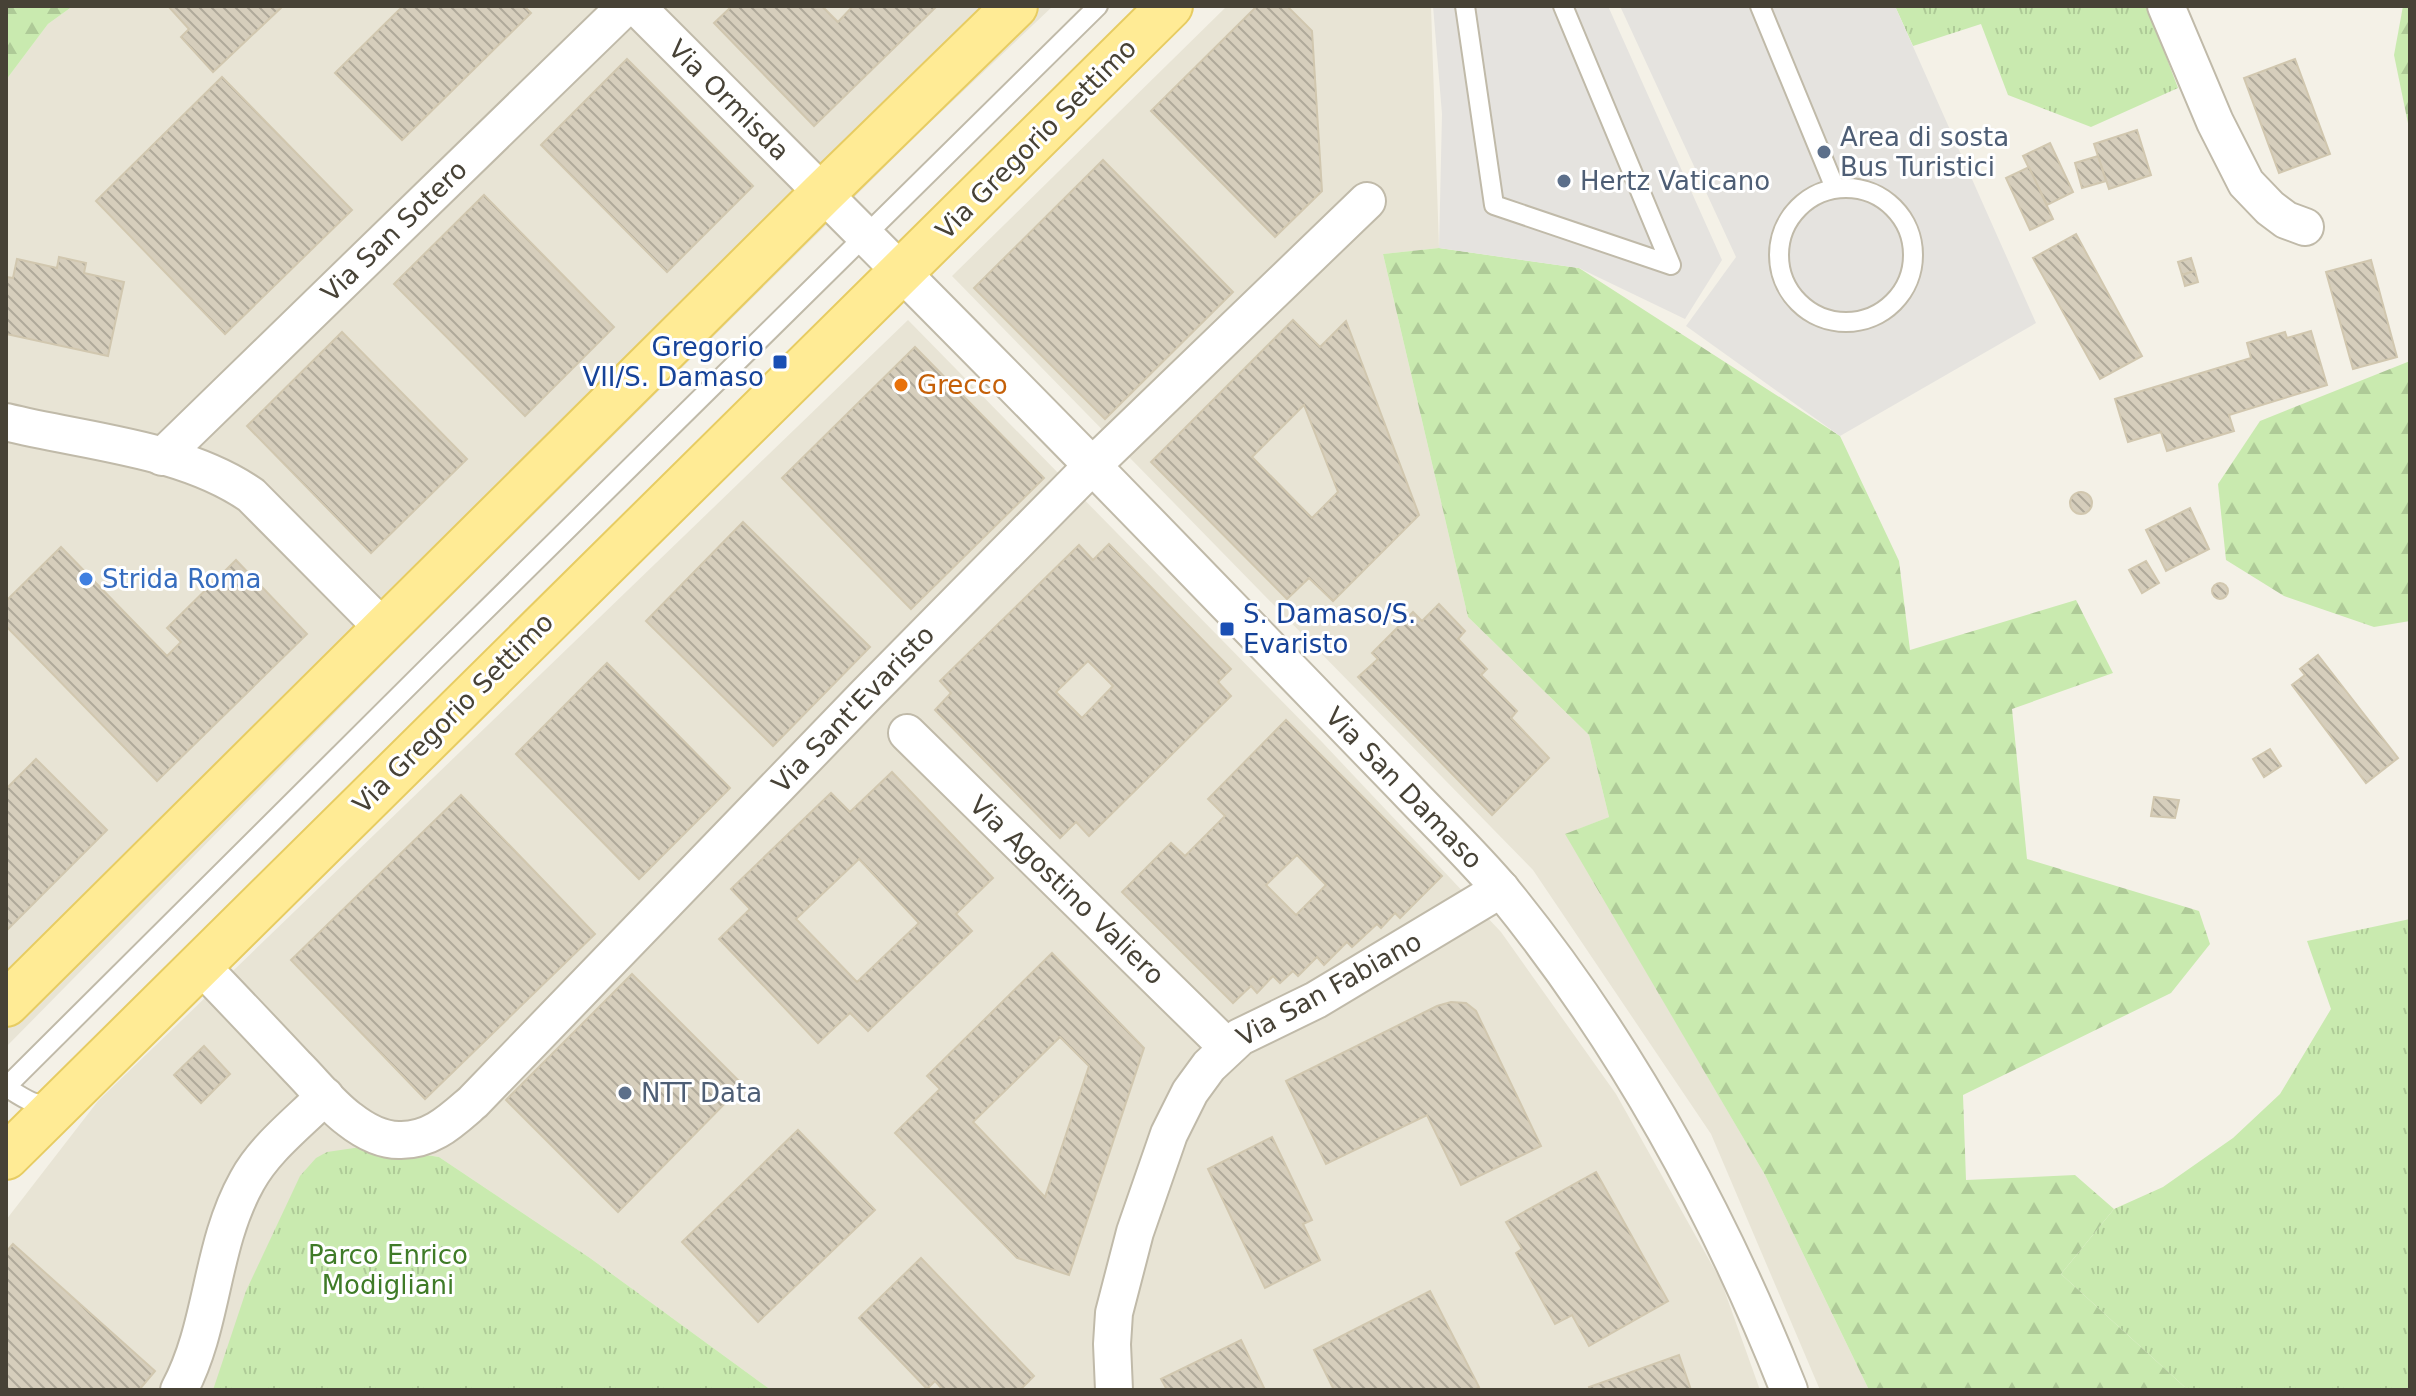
<svg xmlns="http://www.w3.org/2000/svg" width="2416" height="1396" font-family="'DejaVu Sans',sans-serif">
  <defs>
    <pattern id="grass-tufts" width="24" height="20" patternUnits="userSpaceOnUse" patternTransform="scale(2)"><rect width="24" height="20" fill="#c9eaaf"/><path d="M3 7l-1-3M5 7V3M7 7l1-3M15 17l-1-3M17 17v-4M19 17l1-3" fill="none" stroke="#aeca97"/></pattern>
    <pattern id="forest-firs" width="22" height="20" patternUnits="userSpaceOnUse" patternTransform="scale(2)"><rect width="22" height="20" fill="#c9eaaf"/><path d="M5 1l3.5 6h-7zM16 11l3.5 6h-7z" fill="#aeca97"/></pattern>
    <pattern id="building-back-hatch" width="6" height="6" patternUnits="userSpaceOnUse" patternTransform="scale(2)"><rect width="6" height="6" fill="#d6cebc"/><path d="M-1 5l2 2M0 0l6 6M5-1l2 2" fill="none" stroke="#afa99a"/></pattern>
  </defs>
  <rect width="100%" height="100%" fill="#f4f1e7"/>
  <g fill="#e8e4d5">
    <path d="M73,6h980l-132,125 -529,524 -386,392v-967l42,-56z"/>
    <path d="M1227,6h204l8,242 -56,6 85,363 121,118 20,82 -43,17 199,341 104,215h-49l-109,-256 -178,-264 -581,-594z"/>
    <path d="M908,320l414,422 179,190 115,162 105,187 39,109h-989l-181,-132 -151,-101 -56,-9 -166,242h-211v-170l92,-119z"/>
  </g>
  <g fill="url(#grass-tufts)">
    <path d="M1895,6h252l31,82 -87,39 -83,-32 -27,-71 -68,22z"/>
    <path d="M2410,919v471h-222l-127,-116 53,-65 49,-22 70,-49 47,-44 51,-85 -24,-68z"/>
    <path d="M361,1147l22,1 56,9 151,101 181,132h-558l33,-99 54,-115 16,-18 11,-6z"/>
  </g>
  <g fill="url(#forest-firs)">
    <path d="M6,6h67l-25,18 -42,56z"/>
    <path d="M2403,6h7v127l-16,-78z"/>
    <path d="M1439,248l140,20 261,168 59,125 11,89 166,-50 37,73 -101,36 15,150 172,52 11,33 -39,49 -208,102 3,85 109,-5 39,34 -53,65 127,116h-319l-104,-215 -200,-341 44,-17 -20,-82 -121,-118 -85,-363z"/>
    <path d="M2410,361v260l-36,6 -90,-31 -58,-36 -8,-76 42,-63z"/>
  </g>
  <g fill="#e5e3df">
    <path d="M1433,6h175l114,254 -37,59 -106,-51 -140,-20 3,-134z"/>
    <path d="M1620,6h275l141,317 -196,113 -154,-110 50,-69z"/>
  </g>
  <g fill="url(#building-back-hatch)" stroke="#d1c7af" stroke-width="2" fill-rule="evenodd">
    <path d="M168,6h115l-70,66 -32,-35 8,-8z"/>
    <path d="M403,6h121l7,7 -129,127 -67,-67z"/>
    <path d="M732,6h90l16,16 15,-16h84l-123,120 -100,-103z"/>
    <path d="M1257,6h30l25,25 10,160 -47,46 -124,-126z"/>
    <path d="M627,59l126,127 -86,86 -126,-127z"/>
    <path d="M2295,59l35,95 -51,19 -35,-95z"/>
    <path d="M222,77l130,133 -127,124 -129,-133z"/>
    <path d="M2137,130l14,45 -42,14 -15,-45z"/>
    <path d="M2050,143l23,49 -26,13 -24,-49z"/>
    <path d="M2098,156l8,25 -24,7 -7,-25z"/>
    <path d="M1103,160l130,132 -128,127 -131,-131z"/>
    <path d="M2029,167l24,52 -23,11 -24,-52z"/>
    <path d="M484,195l130,132 -89,89 -131,-132z"/>
    <path d="M2076,234l66,122 -42,23 -67,-121z"/>
    <path d="M59,257l27,6 -2,10 40,9 -16,74 -102,-22v-57l7,1 4,-19 40,9z"/>
    <path d="M2191,258l4,13 -13,4 -4,-13z"/>
    <path d="M2371,260l26,97 -44,12 -27,-97z"/>
    <path d="M2195,271l3,11 -13,4 -3,-11z"/>
    <path d="M1293,320l27,27 26,-26 73,194 -86,86 -24,-23 -22,21 -136,-137zM1304,405l34,87 -26,26 -60,-61z"/>
    <path d="M2311,331l16,54 -98,30 5,16 -67,20 -6,-19 -33,10 -13,-43 136,-41 -4,-15 38,-11 2,6z"/>
    <path d="M342,332l125,127 -96,94 -124,-127z"/>
    <path d="M915,347l129,131 -133,131 -129,-131z"/>
    <circle cx="2081" cy="503" r="11"/>
    <path d="M2190,508l19,41 -43,22 -20,-41z"/>
    <path d="M743,522l127,125 -97,99 -127,-125z"/>
    <path d="M1109,544l122,125 -13,13 13,14 -142,140 -13,-14 -16,16 -125,-128 16,-17 -11,-12 139,-136 14,15zM1088,661l25,25 -31,32 -26,-26z"/>
    <path d="M61,547l106,109 14,-14 -14,-14 69,-68 71,74 -150,147 -151,-155v-25z"/>
    <path d="M2146,561l13,22 -17,10 -13,-23z"/>
    <circle cx="2220" cy="591" r="8"/>
    <path d="M1439,604l26,27 -7,8 29,30 -6,6 36,36 -6,7 38,40 -57,57 -134,-138 20,-18 -6,-6 41,-41 9,9z"/>
    <path d="M2318,655l80,103 -32,25 -74,-98 13,-10 -5,-6z"/>
    <path d="M607,663l123,125 -91,91 -123,-125z"/>
    <path d="M1286,720l156,156 -42,42 -5,-5 -14,15 -4,-4 -25,23 -5,-5 -23,23 -7,-8 -19,19 -5,-5 -13,12 -7,-7 -16,17 -6,-7 -18,17 -111,-111 49,-49 14,13 40,-40 -17,-17zM1297,855l29,30 -30,30 -30,-30z"/>
    <path d="M2270,749l11,17 -17,11 -11,-18z"/>
    <path d="M36,759l71,71 -101,101v-142z"/>
    <path d="M892,772l101,106 -37,36 16,17 -104,100 -18,-18 -32,30 -99,-104 31,-30 -19,-20 100,-96 19,19zM859,859l60,64 -62,59 -61,-63z"/>
    <path d="M461,795l134,139 -170,165 -134,-139z"/>
    <path d="M2154,797l25,3 -4,18 -24,-2z"/>
    <path d="M1052,953l92,95 -75,227 -52,-17 -122,-125 45,-44 -13,-13zM1060,1037l29,29 -44,131 -72,-75z"/>
    <path d="M632,974l111,111 -125,127 -112,-112z"/>
    <path d="M1451,1002l15,1 10,8 65,135 -80,39 -34,-70 -101,49 -40,-83 151,-75z"/>
    <path d="M204,1046l26,28 -29,29 -27,-28z"/>
    <path d="M798,1130l77,80 -117,112 -76,-80z"/>
    <path d="M1272,1137l40,83 -9,4 17,36 -55,28 -57,-119z"/>
    <path d="M1596,1172l72,129 -79,45 -17,-31 -17,9 -39,-71 6,-4 -16,-27z"/>
    <path d="M13,1244l142,127 -16,19h-133v-138z"/>
    <path d="M921,1258l113,118 -14,14h-77l-8,-9 -8,8 -68,-71z"/>
    <path d="M1430,1291l49,96 -5,3h-140l-20,-40z"/>
    <path d="M1241,1340l24,50h-98l-6,-11z"/>
    <path d="M1679,1355l12,35h-101l-1,-3z"/>
  </g>
  <g fill="none" stroke-linecap="round" stroke-linejoin="round">
    <defs>
      <g id="lane">
        <path d="M1465,6l29,199 177,60 -108,-259"/>
        <path d="M1760,6l75,182"/>
        <circle cx="1846" cy="255" r="67"/>
        <path d="M6,1087l428,-426 664,-655"/>
        <path d="M6,1087c16,10 29,20 48,19"/>
      </g>
      <g id="street">
        <path d="M636,6c185,185 370,370 552,558 72,74 144,148 216,223 33,35 69,69 100,106 122,150 214,318 285,497"/>
        <path d="M2166,6l49,116 31,61 24,25 16,12 19,7"/>
        <path d="M6,422c80,20 177,26 245,73l133,134"/>
        <path d="M162,457l464,-451"/>
        <path d="M907,733l320,314"/>
        <path d="M200,965c33,34 65,68 97,102 17,17 33,38 52,52 14,11 32,21 50,21 32,1 52,-19 74,-38l393,-407 227,-230 274,-264"/>
        <path d="M179,1390c35,-65 31,-143 68,-209 18,-33 51,-58 78,-85"/>
        <path d="M1114,1390l-2,-46 2,-31 21,-81 34,-98 21,-42 19,-26 31,-29 76,-37 185,-111"/>
      </g>
      <g id="primary">
        <path d="M6,1004l817,-811 192,-187"/>
        <path d="M6,1157l1164,-1151"/>
      </g>
    </defs>
    <use href="#lane" stroke="#c0baa9" stroke-width="22"/>
    <use href="#street" stroke="#c0baa9" stroke-width="40"/>
    <use href="#primary" stroke="#e7cc62" stroke-width="48"/>
    <use href="#lane" stroke="#fff" stroke-width="18"/>
    <use href="#street" stroke="#fff" stroke-width="36"/>
    <use href="#primary" stroke="#ffeb95" stroke-width="44"/>
  </g>
  <g fill="#5c6f8a" stroke="#fff" stroke-width="3">
    <circle cx="1824" cy="152" r="8"/>
    <circle cx="1564" cy="181" r="8"/>
    <circle cx="625" cy="1093" r="8"/>
  </g>
  <g fill="#1a4fb4" stroke="#fff" stroke-width="3">
    <rect x="772" y="354" width="16" height="16" rx="4"/>
    <rect x="1219" y="621" width="16" height="16" rx="4"/>
  </g>
  <circle fill="#e8710a" stroke="#fff" stroke-width="3" cx="901" cy="385" r="8"/>
  <circle fill="#3f7fe0" stroke="#fff" stroke-width="3" cx="86" cy="579" r="8"/>
  <g text-anchor="middle" dominant-baseline="central" stroke-width="6" stroke-linejoin="round" paint-order="stroke">
    <g font-size="26" fill="#474236" stroke="#fff">
      <text transform="translate(729 100) rotate(45)">Via Ormisda</text>
      <text transform="translate(1036 139) rotate(-45)">Via Gregorio Settimo</text>
      <text transform="translate(394 231) rotate(-44)">Via San Sotero</text>
      <text transform="translate(853 709) rotate(-46)">Via Sant'Evaristo</text>
      <text transform="translate(453 713) rotate(-45)">Via Gregorio Settimo</text>
      <text transform="translate(1404 788) rotate(46)">Via San Damaso</text>
      <text transform="translate(1067 890) rotate(44)">Via Agostino Valiero</text>
      <text transform="translate(1329 989) rotate(-29)">Via San Fabiano</text>
    </g>
    <g font-size="26" fill="#4e5e75" stroke="#fff" text-anchor="start">
      <text x="1840" y="137">Area di sosta<tspan x="1840" dy="30">Bus Turistici</tspan></text>
      <text x="1580" y="181">Hertz Vaticano</text>
      <text x="641" y="1093">NTT Data</text>
    </g>
    <g font-size="26" fill="#164399" stroke="#fff" text-anchor="end">
      <text x="764" y="347">Gregorio<tspan x="764" dy="30">VII/S. Damaso</tspan></text>
      <text x="1243" y="614" text-anchor="start">S. Damaso/S.<tspan x="1243" dy="30">Evaristo</tspan></text>
    </g>
    <g font-size="26" fill="#c56008" stroke="#fff" text-anchor="start">
      <text x="917" y="385">Grecco</text>
    </g>
    <g font-size="26" fill="#366cbe" stroke="#fff" text-anchor="start">
      <text x="102" y="579">Strida Roma</text>
    </g>
    <g font-size="26" fill="#3f7b27" stroke="#fff">
      <text x="388" y="1255">Parco Enrico<tspan x="388" dy="30">Modigliani</tspan></text>
    </g>
  </g>
  <rect width="2416" height="1396" fill="none" stroke="#474236" stroke-width="16"/>
</svg>
